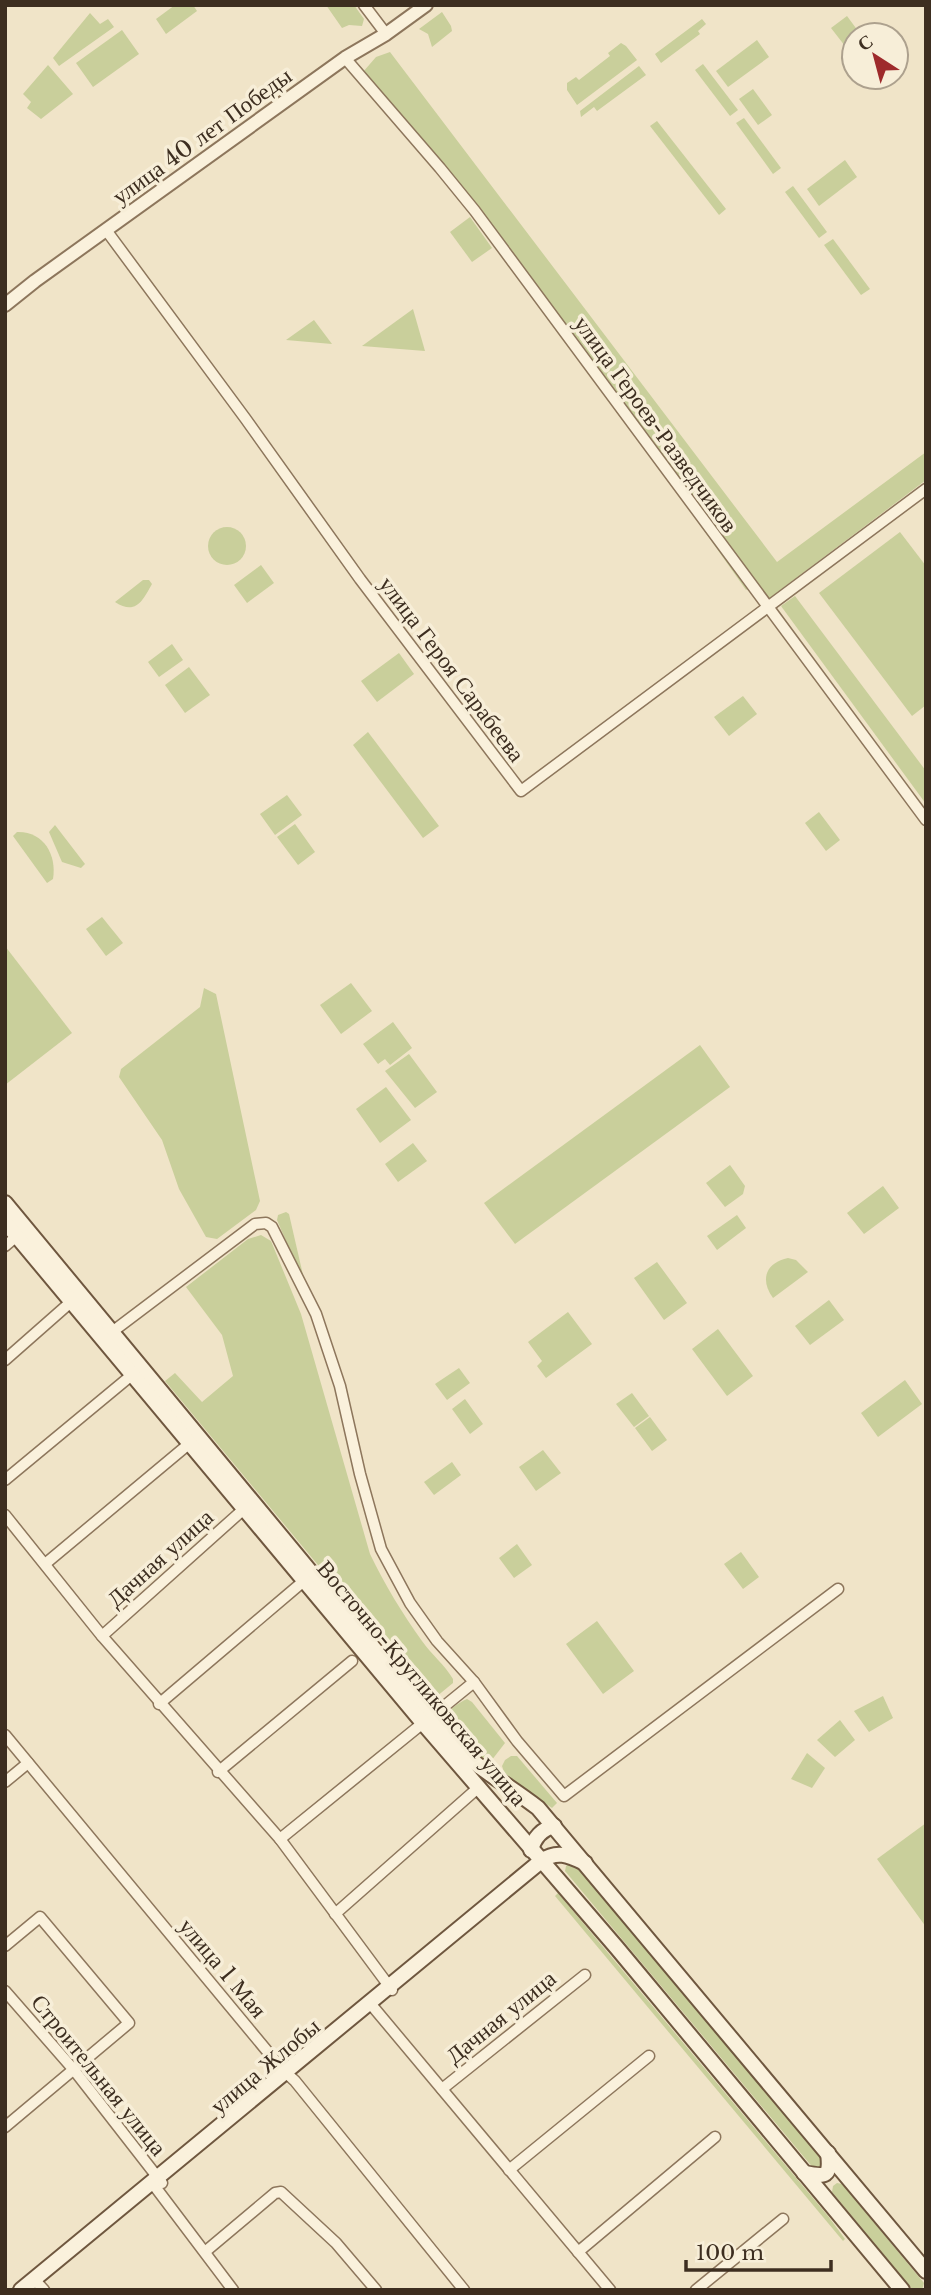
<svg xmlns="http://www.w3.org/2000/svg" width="931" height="2295" font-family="'Libre Baskerville',serif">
  <rect width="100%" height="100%" fill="#f0e4c8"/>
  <g fill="#c9cf9b">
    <path d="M175,5h18l4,6 -31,23 -10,-15z"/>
    <path d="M326,5h28l10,14 -2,7 -13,-1 -7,3z"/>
    <path d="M442,12l9,14 1,5 -20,16 -4,-13 -9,-5z"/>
    <path d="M90,13l10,11 8,-5 6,8 -55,39 -6,-8z"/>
    <path d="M847,16l14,19h-7v19l-2,1 -21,-27z"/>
    <path d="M702,19l4,5 -8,7 2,3 -39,29 -6,-9z"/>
    <path d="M122,30l17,24 -46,33 -17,-24z"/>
    <path d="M757,40l12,17 -41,30 -12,-16z"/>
    <path d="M621,43l5,3 11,14 -60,45 -10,-15v-7l9,-6 3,3 31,-24 -2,-3z"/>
    <path d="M390,52l387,510 149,-110v28l-159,120 -12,-17 -9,7 -282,-399 -101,-119 13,-15z"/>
    <path d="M703,64l35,46 -8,6 -35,-46z"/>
    <path d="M48,65l25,29 -32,25 -14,-11 4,-6 -8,-8z"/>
    <path d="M639,66l7,9 -49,36 -3,-4 -13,10 -1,-6z"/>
    <path d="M753,89l19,26 -14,10 -19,-26z"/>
    <path d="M744,118l37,50 -8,6 -37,-51z"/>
    <path d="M657,121l69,88 -7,6 -69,-89z"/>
    <path d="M845,160l12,17 -38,29 -12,-17z"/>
    <path d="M793,186l34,46 -8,6 -34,-46z"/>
    <path d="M470,217l22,31 -20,14 -22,-30z"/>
    <path d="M833,239l37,50 -9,6 -37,-50z"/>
    <path d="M413,309l12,42 -63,-5z"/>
    <path d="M314,320l18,24 -46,-4z"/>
    <circle cx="227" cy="546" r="19"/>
    <path d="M900,532l26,34v139l-14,11 -93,-123z"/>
    <path d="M261,565l13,18 -27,20 -13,-18z"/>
    <path d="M143,580h6l3,4c-9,16 -16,32 -37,18z"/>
    <path d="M795,596l131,175v33l-145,-198z"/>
    <path d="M172,644l11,16 -24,17 -11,-15z"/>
    <path d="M399,653l15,21 -37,28 -16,-21z"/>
    <path d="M189,667l21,28 -25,18 -20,-28z"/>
    <path d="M743,696l14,18 -28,22 -15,-19z"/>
    <path d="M368,732l71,94 -16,12 -70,-93z"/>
    <path d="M287,795l15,20 -27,20 -15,-21z"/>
    <path d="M819,812l21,28 -14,11 -21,-28z"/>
    <path d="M295,824l20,28 -17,13 -21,-28z"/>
    <path d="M55,825l30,39 -4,4 -19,-6 -13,-30z"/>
    <path d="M17,832c26,-1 40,22 36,47l-6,4 -34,-47z"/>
    <path d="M102,917l21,26 -17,13 -20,-27z"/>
    <path d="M5,946l67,87 -67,52z"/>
    <path d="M351,983l21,28 -31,23 -21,-29z"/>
    <path d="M204,988l12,6 44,207 -4,9 -39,29 -11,-2 -27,-48 -17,-49 -43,-63 2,-8 79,-62z"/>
    <path d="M393,1022l19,26 -22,17 -5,-6 -7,5 -15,-20z"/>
    <path d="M700,1045l30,42 -215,157 -31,-41z"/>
    <path d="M409,1054l28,38 -22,16 -30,-37z"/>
    <path d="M386,1087l25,33 -31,23 -24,-34z"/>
    <path d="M413,1143l14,18 -29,21 -13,-18z"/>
    <path d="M730,1165l15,21 -2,8 -18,13 -19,-24z"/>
    <path d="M883,1186l16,22 -35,26 -17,-21z"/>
    <path d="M286,1212l3,2 17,74 -29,-68 1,-5z"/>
    <path d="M737,1215l9,13 -29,22 -10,-14z"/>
    <path d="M261,1235l10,6 30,73 69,240c15,31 32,59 52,87 9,13 23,24 31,38v4l-22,18 -266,-320 10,-8 27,29 31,-26 -11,-41 -36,-48 62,-48z"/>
    <path d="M788,1258l8,2 12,12 -35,26c-13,-18 -8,-35 15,-40z"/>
    <path d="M657,1262l30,41 -23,17 -30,-42z"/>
    <path d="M829,1300l15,20 -34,25 -15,-19z"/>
    <path d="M568,1312l24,32 -46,34 -9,-12 5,-5 -14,-19z"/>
    <path d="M718,1329l35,47 -26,20 -35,-47z"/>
    <path d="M459,1368l11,15 -23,17 -12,-16z"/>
    <path d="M905,1380l17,24 -44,33 -17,-24z"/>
    <path d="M632,1393l17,23 -15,11 -18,-23z"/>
    <path d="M465,1399l18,25 -13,10 -18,-25z"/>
    <path d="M650,1417l17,23 -15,11 -17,-23z"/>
    <path d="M543,1450l18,23 -25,18 -17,-24z"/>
    <path d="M452,1462l9,13 -27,20 -10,-13z"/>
    <path d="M517,1544l15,21 -18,13 -15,-20z"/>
    <path d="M741,1552l18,25 -16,12 -19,-25z"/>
    <path d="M597,1621l37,50 -31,23 -37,-50z"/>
    <path d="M883,1696l10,22 -24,14 -15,-21z"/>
    <path d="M467,1699l5,3 33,41 -17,22c-17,-11 -37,-27 -44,-46 5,-10 14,-16 23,-20z"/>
    <path d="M840,1720l15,20 -20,17 -18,-17z"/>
    <path d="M807,1753l18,15 -13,20 -21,-9z"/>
    <path d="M511,1756h6l40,47 -5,5 -47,-33 -3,-9 3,-6z"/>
    <path d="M926,1823v104l-49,-68z"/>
    <path d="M571,1863h3l249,298 2,6 -11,2 -249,-298 1,-5z"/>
    <path d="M558,1893l270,323 17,23 -2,2 -288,-345z"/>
    <path d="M837,2183l5,1 82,99 -2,7h-9l-81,-98 1,-6z"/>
  </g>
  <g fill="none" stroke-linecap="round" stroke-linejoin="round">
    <defs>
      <g id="minor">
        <path d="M364,5l22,29"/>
        <path d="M345,58l95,110 35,43 451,609"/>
        <path d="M106,230l139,188 115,161 161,212 405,-302"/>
        <path d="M5,1246l12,-10"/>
        <path d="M112,1332l143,-108 11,-1 6,4 44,87 24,72 20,88 21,75 29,54 27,38 37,41 43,59 47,55 274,-207"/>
        <path d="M5,1360l67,-59"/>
        <path d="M5,1480l128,-106"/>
        <path d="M5,1515l97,121 178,203 112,151"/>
        <path d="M45,1564l145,-121"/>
        <path d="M102,1636l143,-128"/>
        <path d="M159,1704l146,-124"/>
        <path d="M431,1717l43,-35"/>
        <path d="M5,1735l277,334 13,12 169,209"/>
        <path d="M218,1772l134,-111"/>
        <path d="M5,1782l23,-19"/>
        <path d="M280,1839l143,-116"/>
        <path d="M335,1914l144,-127"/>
        <path d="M5,1946l35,-29 89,106 -124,104"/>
        <path d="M5,1991l69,79 88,113"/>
        <path d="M369,2002l241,288"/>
        <path d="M442,2089l143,-114"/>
        <path d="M509,2170l140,-114"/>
        <path d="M156,2188l77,102"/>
        <path d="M206,2251l69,-58 6,-1 55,51 40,47"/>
        <path d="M578,2252l137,-115"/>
        <path d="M34,2279l10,11"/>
        <path d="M696,2290l87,-71"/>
      </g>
      <path id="tertiary" d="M5,305l30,-24 310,-223 41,-24 40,-29"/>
      <g id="secondary">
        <path d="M5,1203l448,541c25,25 57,42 85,64l388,463"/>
        <path d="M5,1222l418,501 194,225 285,342"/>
        <path d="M531,1850c3,-12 11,-21 23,-24"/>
        <path d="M804,2173c22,4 27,4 24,-20"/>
        <path d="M21,2290l520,-429c16,-11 27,-6 44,2"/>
      </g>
    </defs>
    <use href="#minor" stroke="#8d765c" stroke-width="13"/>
    <use href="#tertiary" stroke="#8d765c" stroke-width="16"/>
    <use href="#secondary" stroke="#6f573f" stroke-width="18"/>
    <use href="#minor" stroke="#faf1dc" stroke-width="10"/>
    <use href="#tertiary" stroke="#faf1dc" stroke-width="12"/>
    <use href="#secondary" stroke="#faf1dc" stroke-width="14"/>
  </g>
  <g text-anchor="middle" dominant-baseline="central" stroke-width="7" stroke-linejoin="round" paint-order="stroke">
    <g font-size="23" fill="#3d2e20" stroke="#f7eed8">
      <text transform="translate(202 136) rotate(-36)">улица 40 лет Победы</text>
      <text transform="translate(656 424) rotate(54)">улица Героев-Разведчиков</text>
      <text transform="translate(452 669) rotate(53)">улица Героя Сарабеева</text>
      <text transform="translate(160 1558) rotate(-42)">Дачная улица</text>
      <text transform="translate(422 1683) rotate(50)">Восточно-Кругликовская улица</text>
      <text transform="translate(223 1968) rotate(50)">улица 1 Мая</text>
      <text transform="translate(501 2017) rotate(-39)">Дачная улица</text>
      <text transform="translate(265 2066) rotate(-40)">улица Жлобы</text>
      <text transform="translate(99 2075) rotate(51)">Строительная улица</text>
    </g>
  </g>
  <rect width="931" height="2295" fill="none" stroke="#3d2e20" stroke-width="14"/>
  <g transform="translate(875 56) rotate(324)"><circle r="33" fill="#f7eed8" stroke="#ada18e" stroke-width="2"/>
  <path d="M0-5L12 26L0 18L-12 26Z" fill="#9e2a2b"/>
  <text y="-10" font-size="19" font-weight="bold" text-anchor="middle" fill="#3d2e20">С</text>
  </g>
  <path d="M686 2260v10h145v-10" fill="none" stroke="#3d2e20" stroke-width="3.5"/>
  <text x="696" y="2260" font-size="21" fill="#3d2e20" stroke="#f7eed8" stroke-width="5" paint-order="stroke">100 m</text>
</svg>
